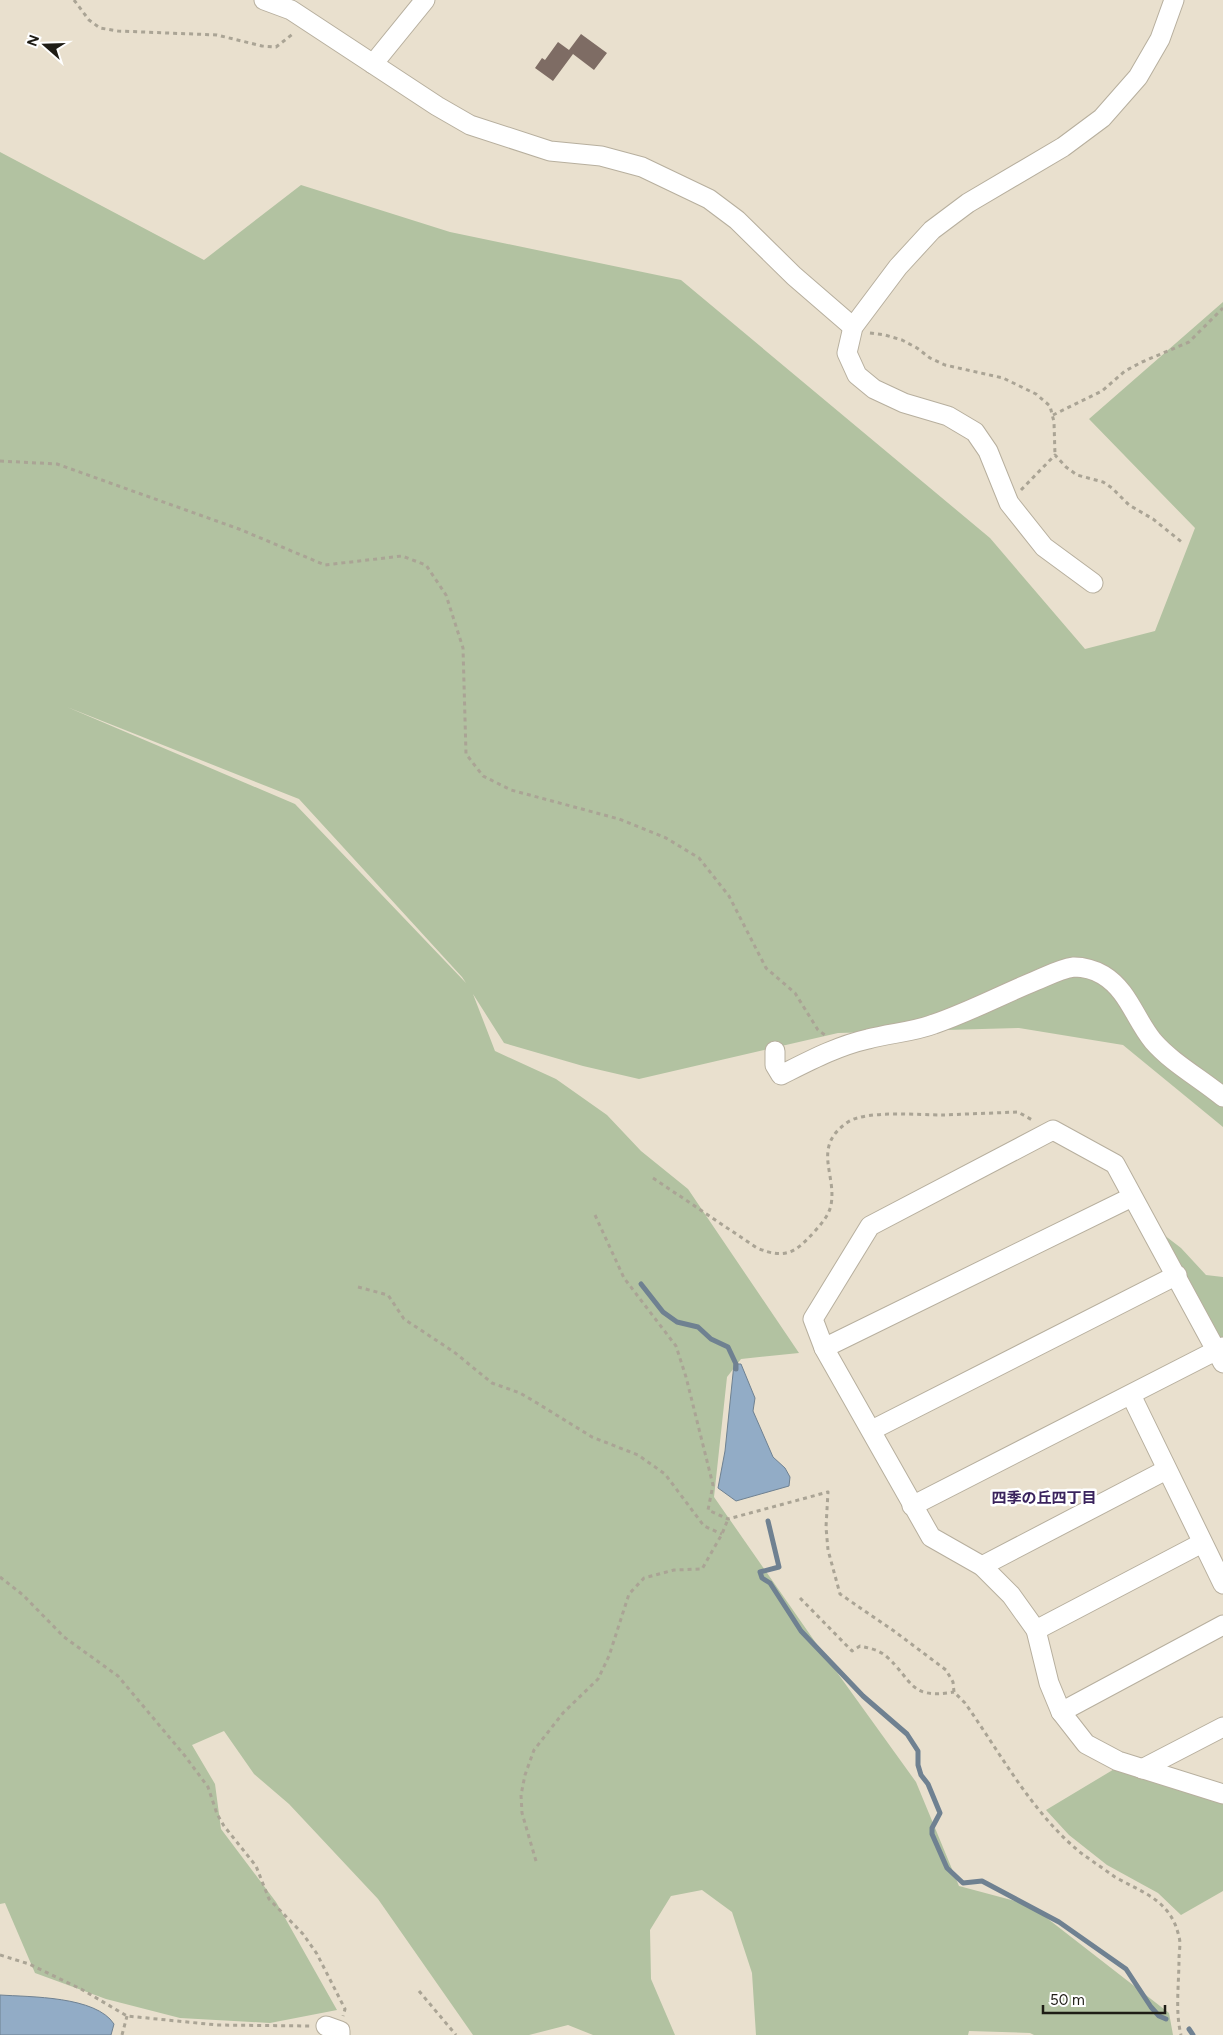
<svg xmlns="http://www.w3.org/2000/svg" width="1223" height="2035" font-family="Figtree,'Noto Sans JP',sans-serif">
  <rect width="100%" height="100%" fill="#e9e0ce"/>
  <g fill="#b2c2a1" fill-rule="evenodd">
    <path d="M0,152l204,108 97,-75 149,47 231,48 309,258 95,111 70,-18 40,-103 -106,-109 134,-117v825l-100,-82 -104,-17 -181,5 -199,46 -56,-13 -79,-23 -31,-49 22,57 61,28 51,36 34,36 47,38 111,164 -58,6 -14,18 -13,120 104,149 98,136 43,104 71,19 139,108 4,22h-139l-4,-2 -61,-2 -1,4h-212l-4,-62 -20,-61 -30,-22 -31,6 -21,34 1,49 24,56h-82l-25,-10 -39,10h-56l-95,-136 -89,-95 -35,-30 -30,-43 -32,14 23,39 6,45 55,73 61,108 -67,13 -90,-5 -74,-19 -71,-26 -30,-70 -5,1zM67,707l232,92 163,178 4,6 -171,-179z"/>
    <path d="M1155,1228l26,20 25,27 17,2v63l-5,2z"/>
    <path d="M1116,1768l107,34v89l-42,24 -23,-22 -51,-28 -38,-30 -23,-25z"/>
  </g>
  <g fill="#92acc6" stroke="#6f8191">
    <path d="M734,1364h7l14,34 -2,13 20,46 12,11 5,9 -1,9 -53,15 -18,-13 7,-37z"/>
    <path d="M0,1995c30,2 96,1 114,29l-3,11h-111z"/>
  </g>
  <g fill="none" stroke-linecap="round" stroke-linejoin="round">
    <g stroke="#6f8191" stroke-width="5">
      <path d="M641,1284l22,28 14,10 21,5 13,12 17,8 8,17v5"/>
      <path d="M768,1521l11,46 -19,5 2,6 8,5 31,48 62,65 44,38 11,17v14l3,10 7,9 12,29 -8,15v6l15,34 16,15 19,-2 77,41 67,47 25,38 8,9 7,3"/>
      <path d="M1189,2029l4,6"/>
    </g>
  </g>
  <path fill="#7e6c64" d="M581,34l26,19 -13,17 -21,-16 -20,27 -18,-13 7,-10 3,2 13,-18 11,8z"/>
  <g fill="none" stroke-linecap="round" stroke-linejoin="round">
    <defs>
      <g id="minor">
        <path d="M264,0l27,10 146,96 33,19 80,26 51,5 41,11 67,32 28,21 57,56 59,51"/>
        <path d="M373,64l52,-64"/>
        <path d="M1093,583l-49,-36 -35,-44 -21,-52 -13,-19 -27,-16 -44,-13 -30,-14 -17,-14 -10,-22 6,-26 45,-60 34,-37 36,-27 95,-56 39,-29 36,-41 22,-38 14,-39"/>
        <path d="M775,1051v14l6,10c28,-14 56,-29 87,-36 22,-6 45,-7 66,-15 35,-12 67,-29 101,-43 12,-5 25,-12 39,-14 9,0 21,3 29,8 25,15 32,44 50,66 19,22 47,37 70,56"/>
        <path d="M824,1348l308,-151"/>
        <path d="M1223,1363l-108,-199 -62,-34 -183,96 -57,93 11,29 107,189 51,29 29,29 25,35 13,53 12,29 25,32 32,17 105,33"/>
        <path d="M1131,1395l92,189"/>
        <path d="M872,1430l305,-155"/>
        <path d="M912,1506l311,-159"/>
        <path d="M982,1566l184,-96"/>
        <path d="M1036,1630l166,-87"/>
        <path d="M1061,1712l162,-87"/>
        <path d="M1142,1769l81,-42"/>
        <path d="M326,2026l14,5v4"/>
      </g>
    </defs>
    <use href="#minor" stroke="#b7af9e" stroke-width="21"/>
    <g stroke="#aaa495" stroke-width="3" stroke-dasharray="4 4" stroke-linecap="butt">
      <path d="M74,0l15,20 11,8 18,3 99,4 45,11 14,1 18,-14"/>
      <path d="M870,333l15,2 17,5 15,8 13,10 15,7 58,13 33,16 14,12 4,16 1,33"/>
      <path d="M1053,415l49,-24 23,-20 17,-9 47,-20 34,-34"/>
      <path d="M0,461l57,3 182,65 86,36 77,-9 24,9 20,30 17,53 3,106 17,22 28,14 108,29 47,19 33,20 30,38 37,72 29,25 23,37 7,5"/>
      <path d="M1021,490l34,-35 11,12 11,8 26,7 9,6 17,17 24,14 30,24"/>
      <path d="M653,1178l104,70c29,12 39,4 58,-17 7,-8 14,-16 16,-26 6,-31 -20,-58 17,-83 18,-12 71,-7 94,-7 25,-1 51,-2 76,-3l16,9"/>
      <path d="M595,1215l29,63 52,68 10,31 27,108 -5,25 20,9 100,-27 -2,35 2,23 12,44 54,37 52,39 7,12 1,10 11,11c36,51 67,110 116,150 11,8 23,16 34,24 28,16 56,23 64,60 2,6 0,15 0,22 0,25 -4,52 2,76"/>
      <path d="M358,1287l30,8 16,24 50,33 38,31 28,10 17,10 55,34 46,18 27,19 39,52 18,8"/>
      <path d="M0,1577l23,18 41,42 54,39 67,80 23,31 9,27 7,12 32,40 13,33 34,35 14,20 28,55 -2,7"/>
      <path d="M800,1598l52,53 8,-5c9,2 19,4 26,10 27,24 23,44 68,36"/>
      <path d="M536,1861l-14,-48 -1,-18 4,-20 9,-25 29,-37 35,-34 11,-23 20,-62 15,-16 30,-8 28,-1 20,-35 6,-15"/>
      <path d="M0,1955l29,9 52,25 46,27 90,9 93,1"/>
      <path d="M419,1991l37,44"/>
      <path d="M122,2035l5,-19"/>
    </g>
    <use href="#minor" stroke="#fff" stroke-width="19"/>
  </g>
  <g text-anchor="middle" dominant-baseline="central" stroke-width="5" stroke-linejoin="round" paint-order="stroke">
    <g font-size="15" font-weight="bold" fill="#3a235d" stroke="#fff">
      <text x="1044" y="1498">四季の丘四丁目</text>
    </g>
  </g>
  <g transform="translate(45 45) rotate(290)" stroke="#ffffff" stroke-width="4" paint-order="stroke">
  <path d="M0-4L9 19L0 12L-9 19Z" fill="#1e1c15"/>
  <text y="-8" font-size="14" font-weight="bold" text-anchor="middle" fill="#1e1c15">N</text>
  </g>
  <path d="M1043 2005v8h122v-8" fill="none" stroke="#1e1c15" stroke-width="2.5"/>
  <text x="1050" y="2005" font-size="15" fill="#1e1c15" stroke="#ffffff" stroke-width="4" paint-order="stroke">50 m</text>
</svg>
